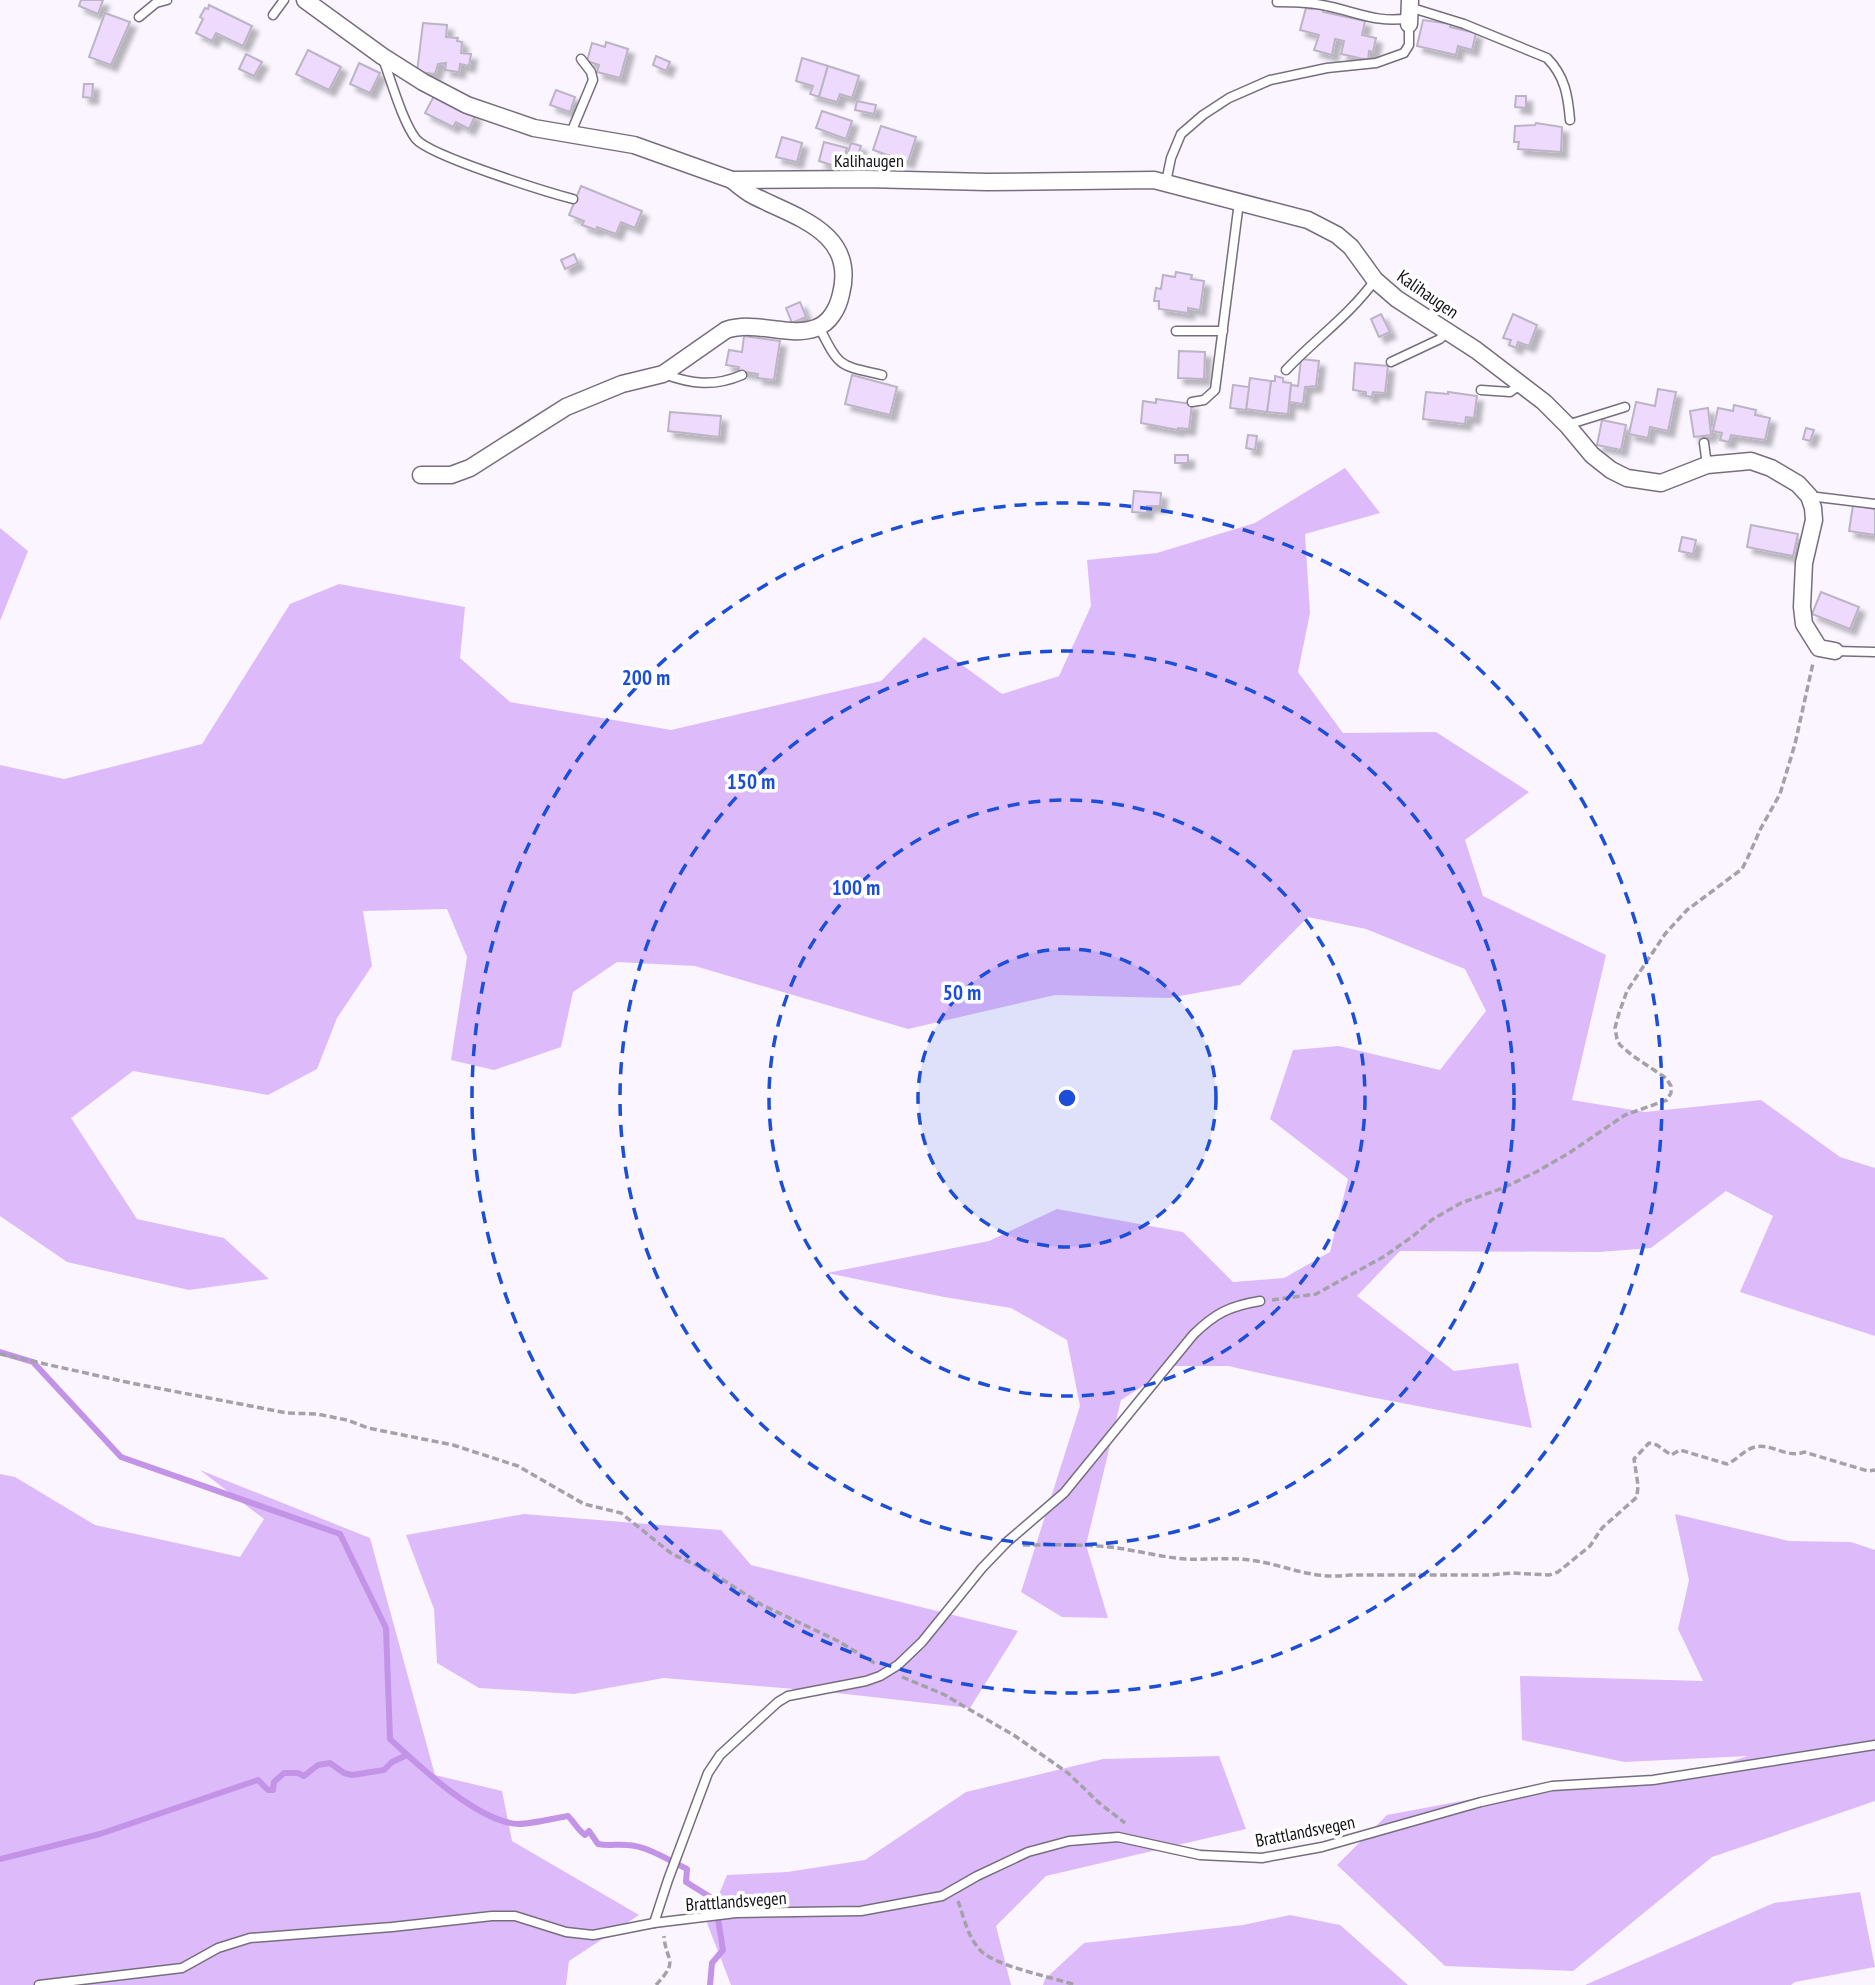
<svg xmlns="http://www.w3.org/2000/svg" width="1875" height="1985" font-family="'PT Sans Narrow',sans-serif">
  <defs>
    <filter id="shadow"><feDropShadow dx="6" dy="6" stdDeviation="2" flood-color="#0004"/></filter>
  </defs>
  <rect width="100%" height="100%" fill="#faf5ff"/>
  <g fill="#ddbbfb">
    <path d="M1345,468l35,45 -75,21 5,79 -12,59 45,61 93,-1 93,60 -64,48 18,56 123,59 -34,145 73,12 116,-12 79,57 35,11v168l-135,-44 33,-76 -47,-25 -75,57 -52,4 -199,-1 -43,45 97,75 64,-8 14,65 -167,-32 -137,-30h-54l-53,34 -35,145 22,73 -46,-1 -41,-25 59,-186 -13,-66 -56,-32 -67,-11 -117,-24 162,-32 68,-32 126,23 50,50 51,-4 46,-26 18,-73 -78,-60 23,-69 46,-4 101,24 46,-59 -21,-42 -99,-40 -58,-12 -68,68 -71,13 -114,-3 -147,34 -213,-63 -78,-4 -44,30 -12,55 -67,23 -43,-10 16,-103 -20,-48 -84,2 9,55 -35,52 -20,51 -49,26 -135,-24 -62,47 66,101 87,19 45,41 -80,11 -122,-28 -67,-46v-451l64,14 138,-35 88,-140 49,-20 126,23 -5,51 50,44 161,28 210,-49 43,-44 78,57 57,-18 32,-70 -4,-46 70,-7 98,-30z"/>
    <path d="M0,528l28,23 -28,70z"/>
    <path d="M200,1470l170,68 65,237 67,16 10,50 127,74 -70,46 -3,24h-566v-511l15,3 80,48 145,32 24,-38z"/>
    <path d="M524,1514l197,16 30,35 267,66 -48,77 -142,-16 -164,-14 -90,16 -95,-6 -42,-25 -3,-54 -28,-74z"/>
    <path d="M1675,1514l114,27 62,1 24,8v251l-163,56 -139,114 -128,-5 -108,-101 50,-50 112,-21 170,-13 79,-25 -124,6 -102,-22 -2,-64 183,5 -25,-52 11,-49z"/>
    <path d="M1219,1756l27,73 -200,47 -50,50 15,59h-280l-24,-62 20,-48 60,-3 78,-12 101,-68 137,-33z"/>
    <path d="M1860,1892l15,75 -80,15 -4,3h-206l189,-82z"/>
    <path d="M1290,1915l50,10 68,60h-365l2,-6 39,-36 159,-18z"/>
  </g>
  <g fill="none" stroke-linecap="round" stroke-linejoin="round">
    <g stroke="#c293e7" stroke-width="6">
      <path d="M0,1352l33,10 88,95 219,77 46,94 4,111c29,27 89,84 129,85 11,0 37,-6 49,-8 7,7 9,13 17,19l4,-4 9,13c11,2 19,0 29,1 21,1 41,15 60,24l-1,13 29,18 8,50 -11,13 -2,22"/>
      <path d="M0,1859l100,-25 158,-54 10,10h5l1,-8 10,-9h14l6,3 14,-11 12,-2 14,10 8,2 32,-5 8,-8 15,-7"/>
    </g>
  </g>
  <g fill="#eddafd" stroke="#bcb4c4" stroke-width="2" filter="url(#shadow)">
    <path d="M81,0h22l-5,14 -19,-8z"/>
    <path d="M209,5l43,21 -9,20 -27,-13 -4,8 -16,-8 7,-14 -3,-2 5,-9 3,1z"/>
    <path d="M1313,6l10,3v3l42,9 -3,14 14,3 -3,14 -4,-1 -1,9 -27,-6 3,-13 -9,-2 -3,16 -18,-5 5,-15 -19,-5 6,-22 6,1z"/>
    <path d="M105,13l25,9 -19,43 -22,-8z"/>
    <path d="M1423,20l28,4 -1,3 26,6 -4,17 -14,-4 -2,9 -39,-9z"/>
    <path d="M423,23l24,2 -1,12 12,1 -1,3 5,1 -1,11 10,1 -2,12 -9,-2 -1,8 -14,-2 1,-7 -8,1 -3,10 -18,-2z"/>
    <path d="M606,42l22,7 -8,29 -23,-6 2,-7 -12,-4 5,-18 13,4z"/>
    <path d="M308,50l33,17 -12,23 -33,-16z"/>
    <path d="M246,54l16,8 -8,14 -15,-7z"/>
    <path d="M656,56l14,6 -4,9 -13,-6z"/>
    <path d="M802,58l26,8 -9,31 -9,-3 3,-8 -17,-5z"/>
    <path d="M359,63l21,10 -10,20 -20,-9z"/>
    <path d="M828,66l31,10 -7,22 -12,-4 -3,8 -18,-5z"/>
    <path d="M84,84h9l-1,14 -9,-1z"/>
    <path d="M556,90l19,7 -5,15 -20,-7z"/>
    <path d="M435,94l40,22 -6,13 -13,-7 -3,5 -28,-14z"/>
    <path d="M1516,96h10v12l-11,-1z"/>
    <path d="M857,101l19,4 -2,9 -19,-4z"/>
    <path d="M822,111l30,10 -6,18 -30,-11z"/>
    <path d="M1536,123l26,4 -1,25 -43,-3 1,-7h-5l1,-16 20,-1z"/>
    <path d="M881,126l35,11 -8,25 -35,-12z"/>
    <path d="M782,137l20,6 -5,19 -21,-5z"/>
    <path d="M824,142l23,6 -6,20 -22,-7z"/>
    <path d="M851,143l10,3 -6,18 -10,-3z"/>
    <path d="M581,186l61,25 -7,17 -14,-6 -5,12 -19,-7 -1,3 -14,-5 2,-4 -15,-6z"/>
    <path d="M574,254l4,9 -13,6 -4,-9z"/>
    <path d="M1176,272l16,3 -1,4 13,2 -4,29 -12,-2v5l-29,-4v-8h-5l2,-13 5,1 2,-14 12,2z"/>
    <path d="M800,302l6,15 -14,6 -6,-15z"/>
    <path d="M1381,314l9,18 -11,5 -8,-18z"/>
    <path d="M1513,314l24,11 -8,21 -11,-4 -2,6 -7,-3 2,-5 -8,-2z"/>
    <path d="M744,336l36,5 -6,39 -17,-2 1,-4 -19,-3v-4l-13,-2 3,-15 13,2z"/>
    <path d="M1179,351l26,1 -1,27 -26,-1z"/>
    <path d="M1301,359l18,2 -3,25 -11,1 -2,17 -14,-2 2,-17 7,1z"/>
    <path d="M1355,363l33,3 -3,27 -12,-1 -1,5 -6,-1v-4l-13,-2z"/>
    <path d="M852,375l45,12 -7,28 -45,-11z"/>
    <path d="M1275,376l8,2v4l8,1 -3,31 -21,-2 4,-31h4z"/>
    <path d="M1250,378l21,3 -4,31 -21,-3z"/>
    <path d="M1233,385l16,2 -3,23 -16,-2z"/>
    <path d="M1658,389l18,3 -8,39 -18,-4 -2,11 -19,-4 7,-32 19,4z"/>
    <path d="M1426,392l22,2v-2l29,4 -3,22 -8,-1 -1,7 -42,-5z"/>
    <path d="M1156,399l36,5 -3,25 -11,-1v2l-37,-7 2,-22 13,2z"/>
    <path d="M1734,405l22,5 -1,5 15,3 -5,22 -34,-5 -2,7 -9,-2 2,-7 -9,-2 5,-23 15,3z"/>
    <path d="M1708,408l3,27 -17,2 -4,-26z"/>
    <path d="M670,412l51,4 -2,21 -51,-6z"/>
    <path d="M1602,420l24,5 -5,25 -24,-5z"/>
    <path d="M1806,428l8,2 -4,11 -7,-2z"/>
    <path d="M1248,435l9,1 -2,14 -9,-2z"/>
    <rect x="1175" y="455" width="13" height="8"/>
    <path d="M1134,491l27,2 -1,13h-13v7l-15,-1z"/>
    <path d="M1853,505l22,4v26l-26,-4z"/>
    <path d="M1751,525l47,9 -5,22 -46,-9z"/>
    <path d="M1682,537l14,3 -3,14 -14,-3z"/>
    <path d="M1821,592l38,15 -9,22 -38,-15z"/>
  </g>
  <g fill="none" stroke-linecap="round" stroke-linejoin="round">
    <defs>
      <g id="lane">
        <path d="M1277,2c17,0 33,0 50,4 29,6 53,18 82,12"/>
        <path d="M1409,7l55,17 83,34c18,18 21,38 23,62"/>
        <path d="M273,15l11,-15"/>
        <path d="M139,17l17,-14 11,-3"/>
        <path d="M383,59c8,21 20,64 33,80 14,17 131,53 157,60"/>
        <path d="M570,135l23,-55 -2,-8 -10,-13"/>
        <path d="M1166,182l5,-24 10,-24 22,-19 26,-17 41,-18 57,-12 49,-5 28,-10 5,-8v-21"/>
        <path d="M819,327c21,41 19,38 63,48"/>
        <path d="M1176,331h47"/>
        <path d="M1391,362l49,-23 7,-8"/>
        <path d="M1286,370c29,-31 64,-55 89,-90"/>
        <path d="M664,374c27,10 50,13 78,1"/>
        <path d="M1481,390l29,2 11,-8"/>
        <path d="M1192,402l12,-2 11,-10 24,-188"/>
        <path d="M1567,425l58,-18"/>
        <path d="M1704,443l3,22"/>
        <path d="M1809,496l66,8"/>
        <path d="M1835,651l40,1"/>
        <path d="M654,1923l14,-43 40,-107 12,-18 58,-53 10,-6 78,-15 14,-5 18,-11 24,-23 60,-74 26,-27 56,-48 129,-158c22,-22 37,-29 67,-34"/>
        <path d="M39,1985l143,-17 36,-20 32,-10 142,-11 100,-11h23l51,16 27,3 61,-12 82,-10 125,-2 81,-15 35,-20 51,-24 41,-11 49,-4 82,18 62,3 60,-11 159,-45 71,-16 101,-6 222,-35"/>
      </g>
      <g id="street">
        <path d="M305,0l77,56 41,26 44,23 67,23 100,17 98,35 134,-1 121,3 167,-2 154,40 29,15 14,12 24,33 22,19 79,51 68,52 23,23 25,30 19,15 16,8 34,5 46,-18 44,-4 20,7 27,16 11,12 4,12 1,12 -10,43 -2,44 2,17 15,24 16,3"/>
        <path d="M1409,24l1,-24"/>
        <path d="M421,475h30l19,-7 96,-61 56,-23 41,-10 63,-44c30,-10 65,8 90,-2 14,-5 22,-20 25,-34 16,-62 -46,-77 -87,-98 -8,-4 -15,-10 -22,-16"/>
      </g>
    </defs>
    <use href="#lane" stroke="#766e7d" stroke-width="11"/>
    <use href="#street" stroke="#766e7d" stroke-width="19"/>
    <g stroke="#a5a1a9" stroke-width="3.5" stroke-dasharray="7 3.5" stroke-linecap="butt">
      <path d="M1272,1300l44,-6 69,-38 28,-20 20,-17 28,-16 42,-15 33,-16 33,-19 56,-38 42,-15 4,-7v-7l-5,-8 -33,-22 -13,-11 -3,-6 -2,-11 4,-15 8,-22 38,-57 22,-24 55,-41 6,-12 13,-29 19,-34 15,-50 18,-81"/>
      <path d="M0,1354l131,29 156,30 30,1 30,6 21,8 85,17 65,21 66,38 37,9 51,41 39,18 51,33 76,36 38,23"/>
      <path d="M1023,1545c29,0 58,-1 87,2 25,3 50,10 75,12 21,1 43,-2 65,1 37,5 60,20 100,15h139l23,-2 37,2 9,-3 32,-26 12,-18 35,-31 1,-12 -4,-26 15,-16 8,2 14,10 9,-5 47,14c10,-4 18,-15 28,-17 17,-4 33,12 49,5l64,19 7,-1"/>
      <path d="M902,1677l41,17 72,42 53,37 30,29 27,21"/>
      <path d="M958,1901c6,17 10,37 23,50 17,16 71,26 94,34"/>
      <path d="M656,1985c24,-26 10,-22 8,-49"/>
    </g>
    <use href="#lane" stroke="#fff" stroke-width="8"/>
    <use href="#street" stroke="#fff" stroke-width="16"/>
  </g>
  <circle cx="1067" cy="1098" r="149" fill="#1d4ed8" fill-opacity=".12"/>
  <g fill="none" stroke="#1d4ed8" stroke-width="3.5" stroke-dasharray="12 9">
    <circle cx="1067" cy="1098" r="149"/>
    <circle cx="1067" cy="1098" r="298"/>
    <circle cx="1067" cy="1098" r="447"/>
    <circle cx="1067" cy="1098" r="595"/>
  </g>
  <g text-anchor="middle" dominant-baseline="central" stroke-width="7" stroke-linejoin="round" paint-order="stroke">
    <g font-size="18" fill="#141116" stroke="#fff">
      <text x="869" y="160">Kalihaugen</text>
      <text transform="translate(1428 294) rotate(35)">Kalihaugen</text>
      <text transform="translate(1305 1831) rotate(-11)">Brattlandsvegen</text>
      <text transform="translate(736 1901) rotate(-4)">Brattlandsvegen</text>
    </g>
  </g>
  <circle cx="1067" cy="1098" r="10" fill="#1d4ed8" stroke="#fff" stroke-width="3.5"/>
  <g font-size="21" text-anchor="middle" font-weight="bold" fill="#1d4ed8" stroke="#fff" stroke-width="7" stroke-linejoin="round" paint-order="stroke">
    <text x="646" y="685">200 m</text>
    <text x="751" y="789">150 m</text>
    <text x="856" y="895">100 m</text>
    <text x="962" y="1000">50 m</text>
  </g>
</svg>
